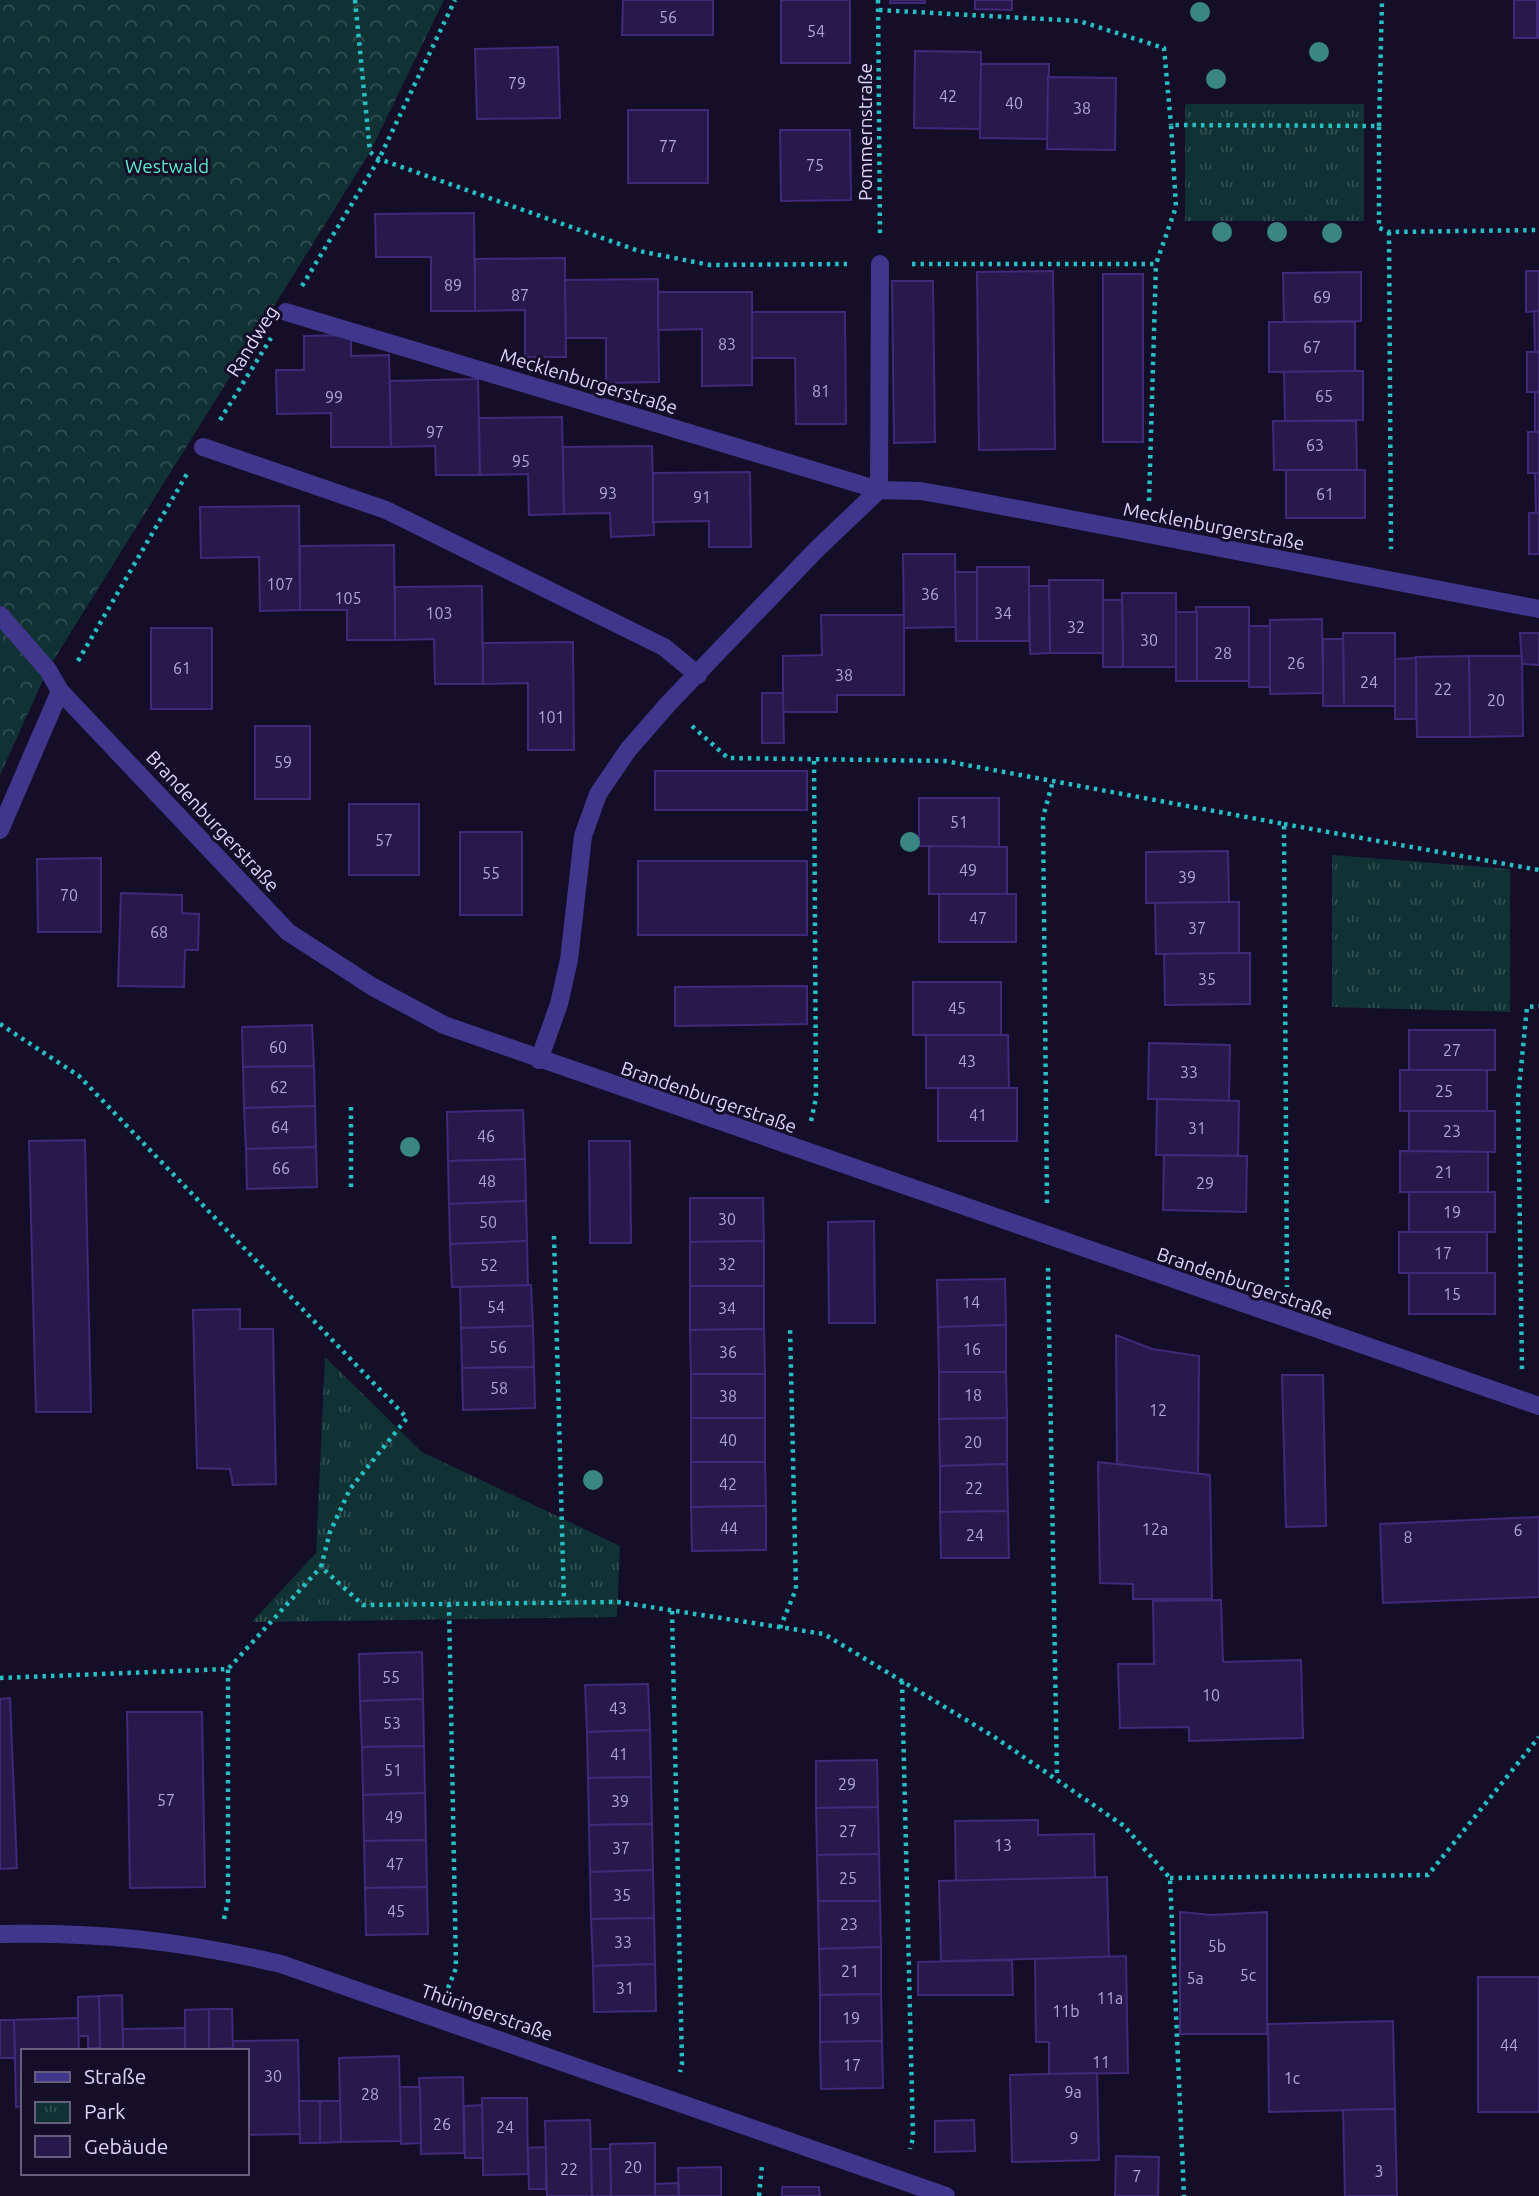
<svg xmlns="http://www.w3.org/2000/svg" width="1539" height="2196" font-family="Ubuntu,sans-serif">
  <defs>
    <pattern id="forest-crowns" width="20" height="18" patternUnits="userSpaceOnUse" patternTransform="scale(1.75)"><rect width="20" height="18" fill="#113234"/><path d="M2 6a3 3 0 1 1 6 0M12 15a3 3 0 1 1 6 0" fill="none" stroke="#334f52"/></pattern>
    <pattern id="park-tufts" width="24" height="20" patternUnits="userSpaceOnUse" patternTransform="scale(1.75)"><rect width="24" height="20" fill="#113234"/><path d="M3 7l-1-3M5 7V3M7 7l1-3M15 17l-1-3M17 17v-4M19 17l1-3" fill="none" stroke="#334f52"/></pattern>
  </defs>
  <rect width="100%" height="100%" fill="#150e29"/>
  <path fill="url(#forest-crowns)" d="M0,0h444l-74,152 -322,517 -48,106z"/>
  <g fill="url(#park-tufts)">
    <rect x="1185" y="104" width="179" height="117"/>
    <path d="M1332,855l178,14v143l-178,-5z"/>
    <path d="M325,1357l97,95 198,94 -3,71 -365,5 64,-69z"/>
  </g>
  <g fill="#27194c" stroke="#402979" stroke-width="2">
    <path d="M623,0h90v35h-91z"/>
    <rect x="781" y="0" width="69" height="63"/>
    <rect x="890" y="0" width="35" height="3"/>
    <path d="M975,0h37v10l-37,-1z"/>
    <rect x="1514" y="0" width="23" height="38"/>
    <rect x="1537" y="0" width="2" height="38"/>
    <path d="M558,47l2,71 -83,1 -2,-70z"/>
    <path d="M915,51l66,1 -1,77 -66,-1z"/>
    <path d="M981,64h68l-1,75 -68,-1z"/>
    <path d="M1048,77l68,1 -1,72 -68,-1z"/>
    <rect x="628" y="110" width="80" height="73"/>
    <path d="M780,130h70l1,70 -70,1z"/>
    <path d="M474,213l1,98h-44v-54h-55l-1,-43z"/>
    <path d="M565,258l1,99h-41v-47l-50,1v-52z"/>
    <path d="M1053,271l2,178 -76,1 -2,-178z"/>
    <path d="M1526,271h13v40l-13,1z"/>
    <path d="M1361,272v49l-77,1 -1,-49z"/>
    <rect x="1103" y="274" width="40" height="168"/>
    <path d="M658,279l1,103 -53,1v-45h-40l-1,-58z"/>
    <path d="M892,281h41l2,161 -41,1z"/>
    <path d="M658,292h94v93l-50,1v-57l-44,1z"/>
    <path d="M1534,311h5v41h-4z"/>
    <path d="M752,312h93l1,112h-50l-1,-66h-43z"/>
    <path d="M1269,322h86v49l-86,1z"/>
    <path d="M351,335v21l38,-1 2,92h-60v-34l-54,1 -1,-44h28v-34z"/>
    <rect x="1527" y="352" width="12" height="40"/>
    <path d="M1355,371h8v49l-78,1 -1,-49z"/>
    <path d="M478,379l2,96h-44l-1,-29 -44,1 -1,-66z"/>
    <rect x="1535" y="392" width="4" height="40"/>
    <path d="M562,417l2,97 -35,1 -1,-41 -48,1 -1,-57z"/>
    <path d="M1273,421h83l1,49h-83z"/>
    <rect x="1528" y="432" width="11" height="41"/>
    <path d="M652,446l2,89 -43,2 -1,-24 -46,1 -1,-67z"/>
    <rect x="1286" y="470" width="79" height="48"/>
    <path d="M750,472l1,75h-42v-26l-56,1v-49z"/>
    <path d="M1535,473h4v40h-3z"/>
    <path d="M299,506l1,104 -40,1 -1,-54 -58,1 -1,-51z"/>
    <rect x="1529" y="513" width="10" height="41"/>
    <path d="M394,545l1,95h-48v-30h-47v-64z"/>
    <path d="M903,554h52l1,73 -52,1z"/>
    <rect x="977" y="567" width="52" height="74"/>
    <path d="M955,572h22v69h-21z"/>
    <path d="M1049,580h54v73h-53z"/>
    <path d="M482,586l1,98h-48l-1,-45 -39,1v-53z"/>
    <path d="M1029,586h20l1,67 -20,1z"/>
    <path d="M1122,593h54v74h-53z"/>
    <path d="M1103,600h19l1,67h-20z"/>
    <path d="M1196,607h53v74h-52z"/>
    <rect x="1176" y="612" width="21" height="69"/>
    <path d="M821,615h83v80h-67v17h-54v-56l39,-1z"/>
    <path d="M1322,619l1,74 -53,1v-74z"/>
    <rect x="1249" y="626" width="21" height="61"/>
    <rect x="151" y="628" width="61" height="81"/>
    <path d="M1343,633h52v73h-51z"/>
    <path d="M1520,633h19v32l-17,-1z"/>
    <path d="M1323,639h20l1,67h-21z"/>
    <path d="M573,642l1,108h-46v-67l-45,1v-41z"/>
    <path d="M1469,656h53l1,80 -53,1z"/>
    <path d="M1469,656l1,81h-53l-1,-80z"/>
    <path d="M1416,658v61h-21v-60z"/>
    <path d="M762,693h21l1,50h-22z"/>
    <rect x="255" y="726" width="55" height="73"/>
    <rect x="655" y="771" width="152" height="39"/>
    <path d="M919,798h80v49l-80,-1z"/>
    <rect x="349" y="804" width="70" height="71"/>
    <rect x="460" y="832" width="62" height="83"/>
    <path d="M929,846l78,1v47h-78z"/>
    <path d="M1228,851l1,51 -83,1v-51z"/>
    <path d="M101,858v74h-63l-1,-73z"/>
    <rect x="638" y="861" width="169" height="74"/>
    <path d="M121,893l61,2v18l17,1 -1,36h-13l-1,37 -66,-1z"/>
    <rect x="939" y="894" width="77" height="48"/>
    <path d="M1229,902h10v51l-83,1 -1,-51z"/>
    <path d="M1239,953h11v51l-85,1 -1,-51z"/>
    <rect x="913" y="982" width="88" height="53"/>
    <path d="M807,986v38l-132,2v-39z"/>
    <path d="M312,1025l2,41 -71,1 -1,-40z"/>
    <rect x="1409" y="1030" width="86" height="40"/>
    <path d="M926,1035h82l1,53h-83z"/>
    <path d="M1149,1043l81,2 -1,56 -81,-2z"/>
    <path d="M314,1066l1,40 -71,2 -1,-41z"/>
    <rect x="1400" y="1070" width="87" height="41"/>
    <rect x="938" y="1088" width="79" height="53"/>
    <path d="M1157,1099l82,2 -1,55 -82,-1z"/>
    <path d="M315,1106l1,41 -70,2 -2,-41z"/>
    <path d="M523,1110l2,49 -77,2 -1,-49z"/>
    <path d="M1409,1111h86v41l-86,-1z"/>
    <path d="M85,1140l6,272h-55l-7,-271z"/>
    <path d="M589,1141h41l1,102h-41z"/>
    <path d="M316,1147l1,40 -70,2 -1,-40z"/>
    <path d="M1400,1151l88,1v40h-88z"/>
    <path d="M1164,1155l83,1 -1,56 -83,-2z"/>
    <path d="M525,1159l1,42 -77,3 -1,-43z"/>
    <rect x="1409" y="1192" width="86" height="40"/>
    <path d="M690,1198h73l1,43 -74,1z"/>
    <path d="M526,1201l1,40 -77,3 -1,-40z"/>
    <path d="M874,1221l1,102h-46l-1,-101z"/>
    <rect x="1399" y="1232" width="88" height="41"/>
    <path d="M527,1241l1,45 -76,1 -2,-43z"/>
    <path d="M764,1241v45h-74v-44z"/>
    <rect x="1409" y="1273" width="86" height="41"/>
    <path d="M1005,1279l1,46 -68,2 -1,-47z"/>
    <path d="M531,1285l2,41 -72,2 -1,-41z"/>
    <path d="M690,1286h74v43l-74,1z"/>
    <path d="M240,1309v20h33l3,155 -43,1 -3,-16 -33,-1 -4,-158z"/>
    <path d="M1006,1325v47h-67l-1,-45z"/>
    <path d="M533,1326l1,41 -72,1 -1,-40z"/>
    <path d="M764,1329l1,45h-74l-1,-44z"/>
    <path d="M1116,1335l36,14 47,7 -1,119 -81,-11z"/>
    <path d="M534,1367l1,41 -72,2 -1,-42z"/>
    <path d="M939,1372h67l1,46 -68,1z"/>
    <rect x="691" y="1374" width="74" height="44"/>
    <path d="M1282,1375h41l3,151 -40,1z"/>
    <rect x="691" y="1418" width="74" height="44"/>
    <path d="M1007,1418v46l-67,2 -1,-47z"/>
    <path d="M691,1462h74l1,44 -75,1z"/>
    <path d="M1098,1462l112,13 2,124h-79v-15l-33,-1z"/>
    <path d="M1007,1464l1,47 -68,1v-46z"/>
    <path d="M766,1506v44l-74,1 -1,-44z"/>
    <path d="M1008,1511l1,47h-68l-1,-46z"/>
    <path d="M1539,1517v80l-156,6 -3,-79z"/>
    <path d="M1221,1600l2,62 78,-2 2,78 -114,3v-14l-69,1 -2,-64h36l-1,-63z"/>
    <path d="M422,1652l1,47 -63,2 -1,-47z"/>
    <path d="M648,1684l2,46 -63,2 -2,-47z"/>
    <path d="M10,1698l7,170 -17,1v-170z"/>
    <path d="M423,1699l1,47 -62,1 -2,-46z"/>
    <path d="M127,1712h75l3,175 -75,1z"/>
    <path d="M650,1730l1,47 -63,1 -1,-46z"/>
    <path d="M424,1746l1,47 -62,2 -1,-48z"/>
    <path d="M877,1760l1,47 -62,1v-47z"/>
    <path d="M651,1777l1,47 -63,1 -1,-47z"/>
    <path d="M425,1793l1,47 -62,1 -1,-46z"/>
    <path d="M878,1807l1,47 -62,1 -1,-47z"/>
    <path d="M1038,1820v15l56,-1 1,44 -139,3 -1,-60z"/>
    <path d="M652,1824l1,46 -63,2 -1,-47z"/>
    <path d="M426,1840l1,47 -62,1 -1,-47z"/>
    <path d="M879,1854l1,47h-62l-1,-46z"/>
    <path d="M653,1870l1,48 -63,1 -1,-47z"/>
    <path d="M1107,1877l2,80 -168,4 -2,-80z"/>
    <path d="M427,1887l1,47 -62,1 -1,-47z"/>
    <path d="M818,1901h62l1,46 -62,2z"/>
    <path d="M1180,1912l32,3 55,-3v122h-87z"/>
    <path d="M654,1918l1,46 -62,2 -2,-47z"/>
    <path d="M881,1947v47l-61,1 -1,-46z"/>
    <path d="M1126,1956l2,117 -79,1v-32h-13l-1,-83z"/>
    <path d="M1012,1960l1,35h-95v-33z"/>
    <path d="M655,1964l1,47 -62,1 -1,-46z"/>
    <rect x="1478" y="1977" width="61" height="135"/>
    <path d="M881,1994l1,47 -62,1v-47z"/>
    <path d="M122,1995l1,56h-23l-1,-55z"/>
    <path d="M99,1996l1,52h-12v-12h-10v-39z"/>
    <path d="M209,2009h23l1,39 -24,1z"/>
    <path d="M209,2009v40h-24v-39z"/>
    <path d="M78,2018l1,33h-56v55l-7,1 -2,-87z"/>
    <path d="M0,2020h14l1,38h-15z"/>
    <path d="M1393,2021l2,88 -126,3 -1,-88z"/>
    <path d="M185,2028v23h-62v-22z"/>
    <path d="M298,2040l2,94 -53,1v-84h-14v-10z"/>
    <path d="M882,2041l1,47 -62,1 -1,-47z"/>
    <path d="M399,2056l2,85 -60,1 -2,-84z"/>
    <path d="M1097,2073l2,87 -87,2 -2,-87z"/>
    <path d="M463,2077l1,76 -43,1 -2,-76z"/>
    <path d="M400,2087h20l1,56 -20,1z"/>
    <path d="M482,2098h45l1,76 -45,1z"/>
    <path d="M299,2101h21v42h-20z"/>
    <path d="M320,2101h20l1,41 -21,1z"/>
    <path d="M482,2105l1,53h-18l-1,-52z"/>
    <path d="M1395,2109l2,87h-52l-2,-86z"/>
    <path d="M590,2120l2,76h-45l-2,-75z"/>
    <path d="M974,2120l1,31 -40,1v-31z"/>
    <path d="M655,2143v53h-44l-1,-52z"/>
    <path d="M546,2147v42h-17l-1,-41z"/>
    <path d="M591,2149h19l1,47h-19z"/>
    <path d="M1116,2156l43,1 -1,39h-43z"/>
    <path d="M721,2167v29h-42l-1,-28z"/>
    <path d="M678,2183l1,13h-24v-12z"/>
    <path d="M782,2187h37l1,9h-38z"/>
  </g>
  <g fill="none" stroke-linecap="round" stroke-linejoin="round">
    <g stroke="#27bfc3" stroke-width="4.5" stroke-dasharray="3.5 5" stroke-linecap="butt">
      <path d="M355,0l15,152 9,7 260,92 71,14 137,-1"/>
      <path d="M878,0l2,234"/>
      <path d="M879,10l200,11 85,27 7,77"/>
      <path d="M1379,126l3,-126"/>
      <path d="M1389,232l2,317"/>
      <path d="M912,264h244l20,-57 -5,-82 208,1v102l10,4 150,-2"/>
      <path d="M302,286l77,-127 76,-159"/>
      <path d="M220,420l51,-82"/>
      <path d="M1149,501l7,-237"/>
      <path d="M78,661l110,-189"/>
      <path d="M692,726l36,32 217,3 339,63 3,463"/>
      <path d="M1284,824l255,46"/>
      <path d="M0,1024l79,52 328,342 -57,71 -20,43 -9,35 42,38 255,-3 206,32 172,104 128,88 46,52 14,318"/>
      <path d="M351,1107v80"/>
      <path d="M811,1121l5,-23 -2,-340"/>
      <path d="M1047,1203l-4,-386 10,-36"/>
      <path d="M554,1236l10,366"/>
      <path d="M1048,1268l9,509"/>
      <path d="M1522,1369l-4,-271 9,-91 12,-1"/>
      <path d="M672,1611l10,453 -2,8"/>
      <path d="M780,1628l16,-39 -6,-262"/>
      <path d="M0,1678l228,-9 93,-102"/>
      <path d="M902,1681l11,457 -3,11"/>
      <path d="M1170,1878l258,-3 111,-138"/>
      <path d="M224,1919l4,-18v-232"/>
      <path d="M448,1988l8,-20 -7,-363"/>
      <path d="M759,2196l3,-31"/>
    </g>
    <g stroke="#40368c" stroke-width="18">
      <path d="M286,312l593,178 1,-226"/>
      <path d="M203,447l183,63 278,137 34,28"/>
      <path d="M0,615l48,55 12,21 228,241 85,55 71,38 1095,381"/>
      <path d="M0,830l60,-139"/>
      <path d="M539,1060l20,-56 10,-44 14,-124 15,-42 30,-44 40,-46 148,-154 63,-60 41,1 35,6 584,112"/>
      <path d="M0,1934c101,-2 183,7 281,30l665,232"/>
    </g>
  </g>
  <g fill="#3a8685">
    <circle cx="1200" cy="12" r="10"/>
    <circle cx="1319" cy="52" r="10"/>
    <circle cx="1216" cy="79" r="10"/>
    <circle cx="1222" cy="232" r="10"/>
    <circle cx="1277" cy="232" r="10"/>
    <circle cx="1332" cy="233" r="10"/>
    <circle cx="910" cy="842" r="10"/>
    <circle cx="410" cy="1147" r="10"/>
    <circle cx="593" cy="1480" r="10"/>
  </g>
  <g text-anchor="middle" dominant-baseline="central" stroke-width="6" stroke-linejoin="round" paint-order="stroke">
    <g font-size="16" fill="#b0a7d2">
      <text x="668" y="17">56</text>
      <text x="816" y="31">54</text>
      <text x="517" y="83">79</text>
      <text x="948" y="96">42</text>
      <text x="1014" y="103">40</text>
      <text x="1082" y="108">38</text>
      <text x="668" y="146">77</text>
      <text x="815" y="165">75</text>
      <text x="453" y="285">89</text>
      <text x="520" y="295">87</text>
      <text x="1322" y="297">69</text>
      <text x="727" y="344">83</text>
      <text x="1312" y="347">67</text>
      <text x="821" y="391">81</text>
      <text x="1324" y="396">65</text>
      <text x="334" y="397">99</text>
      <text x="435" y="432">97</text>
      <text x="1315" y="445">63</text>
      <text x="521" y="461">95</text>
      <text x="608" y="493">93</text>
      <text x="1325" y="494">61</text>
      <text x="702" y="497">91</text>
      <text x="280" y="584">107</text>
      <text x="930" y="594">36</text>
      <text x="348" y="598">105</text>
      <text x="439" y="613">103</text>
      <text x="1003" y="613">34</text>
      <text x="1076" y="627">32</text>
      <text x="1149" y="640">30</text>
      <text x="1223" y="653">28</text>
      <text x="1296" y="663">26</text>
      <text x="182" y="668">61</text>
      <text x="844" y="675">38</text>
      <text x="1369" y="682">24</text>
      <text x="1443" y="689">22</text>
      <text x="1496" y="700">20</text>
      <text x="551" y="717">101</text>
      <text x="283" y="762">59</text>
      <text x="959" y="822">51</text>
      <text x="384" y="840">57</text>
      <text x="968" y="870">49</text>
      <text x="491" y="873">55</text>
      <text x="1187" y="877">39</text>
      <text x="69" y="895">70</text>
      <text x="978" y="918">47</text>
      <text x="1197" y="928">37</text>
      <text x="159" y="932">68</text>
      <text x="1207" y="979">35</text>
      <text x="957" y="1008">45</text>
      <text x="278" y="1047">60</text>
      <text x="1452" y="1050">27</text>
      <text x="967" y="1061">43</text>
      <text x="1189" y="1072">33</text>
      <text x="279" y="1087">62</text>
      <text x="1444" y="1091">25</text>
      <text x="978" y="1115">41</text>
      <text x="280" y="1127">64</text>
      <text x="1197" y="1128">31</text>
      <text x="1452" y="1131">23</text>
      <text x="486" y="1136">46</text>
      <text x="281" y="1168">66</text>
      <text x="1444" y="1172">21</text>
      <text x="487" y="1181">48</text>
      <text x="1205" y="1183">29</text>
      <text x="1452" y="1212">19</text>
      <text x="727" y="1219">30</text>
      <text x="488" y="1222">50</text>
      <text x="1443" y="1253">17</text>
      <text x="727" y="1264">32</text>
      <text x="489" y="1265">52</text>
      <text x="1452" y="1294">15</text>
      <text x="971" y="1302">14</text>
      <text x="496" y="1307">54</text>
      <text x="727" y="1308">34</text>
      <text x="498" y="1347">56</text>
      <text x="972" y="1349">16</text>
      <text x="728" y="1352">36</text>
      <text x="499" y="1388">58</text>
      <text x="973" y="1395">18</text>
      <text x="728" y="1396">38</text>
      <text x="1158" y="1410">12</text>
      <text x="728" y="1440">40</text>
      <text x="973" y="1442">20</text>
      <text x="728" y="1484">42</text>
      <text x="974" y="1488">22</text>
      <text x="729" y="1528">44</text>
      <text x="1155" y="1529">12a</text>
      <text x="1518" y="1530">6</text>
      <text x="975" y="1535">24</text>
      <text x="1408" y="1537">8</text>
      <text x="391" y="1677">55</text>
      <text x="1211" y="1695">10</text>
      <text x="618" y="1708">43</text>
      <text x="392" y="1723">53</text>
      <text x="619" y="1754">41</text>
      <text x="393" y="1770">51</text>
      <text x="847" y="1784">29</text>
      <text x="166" y="1800">57</text>
      <text x="620" y="1801">39</text>
      <text x="394" y="1817">49</text>
      <text x="848" y="1831">27</text>
      <text x="1003" y="1845">13</text>
      <text x="621" y="1848">37</text>
      <text x="395" y="1864">47</text>
      <text x="848" y="1878">25</text>
      <text x="622" y="1895">35</text>
      <text x="396" y="1911">45</text>
      <text x="849" y="1924">23</text>
      <text x="623" y="1942">33</text>
      <text x="1217" y="1946">5b</text>
      <text x="850" y="1971">21</text>
      <text x="1248" y="1975">5c</text>
      <text x="1195" y="1978">5a</text>
      <text x="625" y="1988">31</text>
      <text x="1110" y="1998">11a</text>
      <text x="1066" y="2011">11b</text>
      <text x="851" y="2018">19</text>
      <text x="1509" y="2045">44</text>
      <text x="1101" y="2062">11</text>
      <text x="852" y="2065">17</text>
      <text x="273" y="2076">30</text>
      <text x="1292" y="2078">1c</text>
      <text x="1073" y="2092">9a</text>
      <text x="370" y="2094">28</text>
      <text x="442" y="2124">26</text>
      <text x="505" y="2127">24</text>
      <text x="1074" y="2138">9</text>
      <text x="633" y="2167">20</text>
      <text x="569" y="2169">22</text>
      <text x="1379" y="2171">3</text>
      <text x="1137" y="2176">7</text>
    </g>
    <g font-size="19" fill="#ded6ff" stroke="#150e29">
      <text transform="translate(865 132) rotate(-90)">Pommernstraße</text>
      <text transform="translate(252 341) rotate(-58)">Randweg</text>
      <text transform="translate(589 381) rotate(17)">Mecklenburgerstraße</text>
      <text transform="translate(1214 526) rotate(11)">Mecklenburgerstraße</text>
      <text transform="translate(213 821) rotate(47)">Brandenburgerstraße</text>
      <text transform="translate(709 1097) rotate(19)">Brandenburgerstraße</text>
      <text transform="translate(1245 1283) rotate(19)">Brandenburgerstraße</text>
      <text transform="translate(487 2012) rotate(19)">Thüringerstraße</text>
    </g>
    <g font-size="19" fill="#59e9d1" stroke="#150e29">
      <text x="167" y="166">Westwald</text>
    </g>
  </g>
  <rect x="21" y="2049" width="228" height="126" fill="#150e29" stroke="#655e7f" stroke-width="2"/>
  <rect x="35" y="2072" width="35" height="10" fill="#40368c" stroke="#655e7f" stroke-width="2"/>
  <text x="84" y="2084" font-size="21" fill="#ded6ff">Straße</text>
  <rect x="35" y="2102" width="35" height="21" fill="url(#park-tufts)" stroke="#655e7f" stroke-width="2"/>
  <text x="84" y="2119" font-size="21" fill="#ded6ff">Park</text>
  <rect x="35" y="2136" width="35" height="21" fill="#27194c" stroke="#655e7f" stroke-width="2"/>
  <text x="84" y="2154" font-size="21" fill="#ded6ff">Gebäude</text>
</svg>
